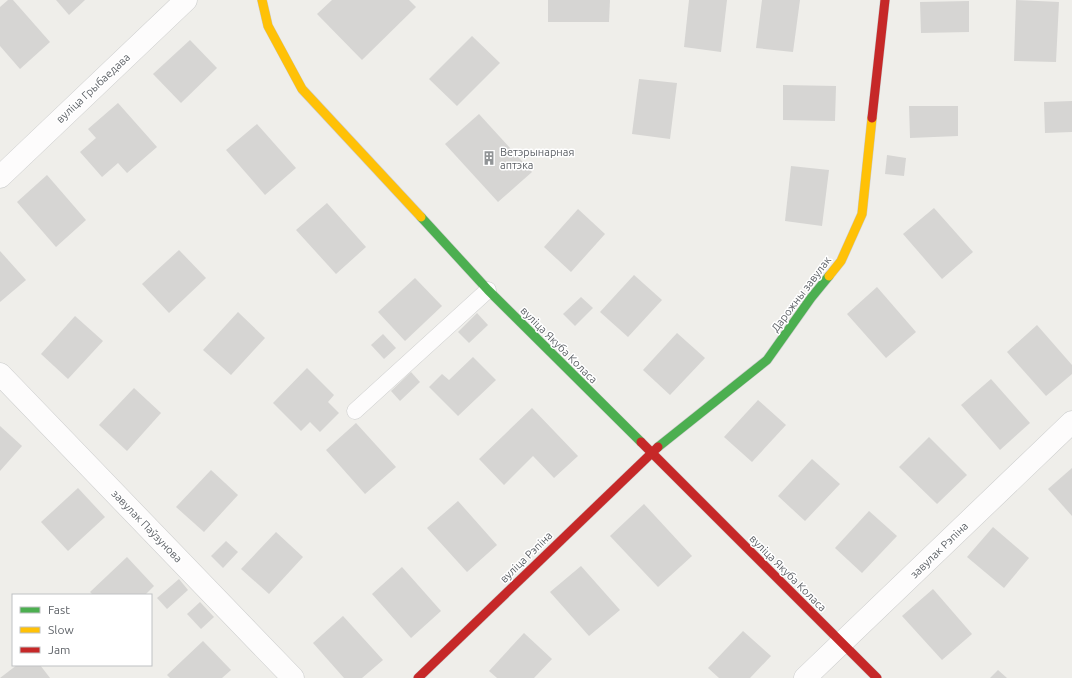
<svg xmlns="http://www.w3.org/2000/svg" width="1072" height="678" font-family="Ubuntu,sans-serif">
  <rect width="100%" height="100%" fill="#efeeea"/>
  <g fill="#d6d5d3">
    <path d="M8,0h5l37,42 -30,27 -20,-23v-39z"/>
    <path d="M56,0h29l-16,15z"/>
    <path d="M332,0h77l7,7 -54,53 -45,-46z"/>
    <path d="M548,0h62l-1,22h-61z"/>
    <path d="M689,0h38l-6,52 -37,-5z"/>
    <path d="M762,0h38l-7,52 -37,-4z"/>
    <path d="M1016,0l43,2 -3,60 -42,-1z"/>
    <path d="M969,1v31l-48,1 -1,-31z"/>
    <path d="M472,36l28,27 -43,43 -28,-27z"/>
    <path d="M190,40l27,28 -36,35 -28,-29z"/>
    <path d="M639,79l38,4 -7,56 -38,-5z"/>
    <path d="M783,85l53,1 -1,35 -52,-1z"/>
    <path d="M1072,101v31l-27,1 -1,-31z"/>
    <path d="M118,103l39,44 -30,26 -9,-10 -16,14 -22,-25 16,-14 -8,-9z"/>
    <path d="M909,106h49v30l-48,2z"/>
    <path d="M479,114l53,58 -34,30 -53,-58z"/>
    <path d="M257,124l39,44 -31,27 -39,-45z"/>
    <path d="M887,155l19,3 -2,18 -19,-2z"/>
    <path d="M791,166l38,4 -7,56 -37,-5z"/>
    <path d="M47,175l39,45 -30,27 -39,-45z"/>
    <path d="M327,203l39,44 -30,27 -40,-44z"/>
    <path d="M934,208l39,44 -31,27 -39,-45z"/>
    <path d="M578,209l27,25 -34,38 -27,-25z"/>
    <path d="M179,250l27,28 -37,35 -27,-29z"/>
    <path d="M0,251l26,29 -26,22z"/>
    <path d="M634,275l28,25 -34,37 -28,-25z"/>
    <path d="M415,278l27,28 -37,35 -27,-29z"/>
    <path d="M877,287l39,45 -30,26 -39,-44z"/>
    <path d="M581,297l12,11 -18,18 -12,-12z"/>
    <path d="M238,312l27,26 -34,37 -28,-25z"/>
    <path d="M477,313l11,12 -19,18 -11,-11z"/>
    <path d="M75,316l28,25 -35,38 -27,-25z"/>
    <path d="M1037,325l35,40v9l-26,22 -39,-44z"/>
    <path d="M677,333l28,25 -35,37 -27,-25z"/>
    <path d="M383,334l13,14 -12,11 -13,-14z"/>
    <path d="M473,357l23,23 -38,36 -29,-29 13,-13 7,6z"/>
    <path d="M307,368l27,27 -6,7 11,11 -19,19 -10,-10 -9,9 -28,-28z"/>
    <path d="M411,372l9,10 -20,19 -9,-10z"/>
    <path d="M991,379l39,44 -30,27 -39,-45z"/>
    <path d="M134,388l27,25 -34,38 -28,-26z"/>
    <path d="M758,400l28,25 -34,37 -28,-25z"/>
    <path d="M532,408l46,48 -24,22 -21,-22 -29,29 -25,-26z"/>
    <path d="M356,423l40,44 -31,27 -39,-44z"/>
    <path d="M0,426l22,20 -22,25z"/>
    <path d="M929,437l38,38 -30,29 -38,-37z"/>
    <path d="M812,459l28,25 -35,37 -27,-25z"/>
    <path d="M1072,468v48l-24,-27z"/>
    <path d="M211,470l27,25 -34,37 -28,-25z"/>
    <path d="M78,488l27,29 -37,34 -27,-29z"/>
    <path d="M458,501l39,44 -30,27 -40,-44z"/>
    <path d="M644,504l48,52 -34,31 -48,-51z"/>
    <path d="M869,511l28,25 -35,37 -27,-25z"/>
    <path d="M993,527l36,31 -25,30 -37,-31z"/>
    <path d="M276,532l27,25 -34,37 -28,-25z"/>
    <path d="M226,541l12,11 -15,16 -12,-12z"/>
    <path d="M127,557l27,29 -9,9h-52l-3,-3z"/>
    <path d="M581,566l39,44 -31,26 -39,-44z"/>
    <path d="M402,567l39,44 -30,27 -39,-44z"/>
    <path d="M179,579l9,11 -21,19 -10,-11z"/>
    <path d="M933,589l39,45 -30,26 -40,-44z"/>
    <path d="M200,602l14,15 -13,12 -14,-15z"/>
    <path d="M343,616l40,44 -21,18h-18l-31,-35z"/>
    <path d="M743,631l28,25 -21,22h-31l-11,-10z"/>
    <path d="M524,633l28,26 -18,19h-37l-8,-7z"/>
    <path d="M203,641l28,29 -9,8h-52l-3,-3z"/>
    <path d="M17,665h23l10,13h-50z"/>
    <path d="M998,670l9,8h-17z"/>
  </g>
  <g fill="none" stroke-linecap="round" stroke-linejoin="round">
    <defs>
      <path id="lane" d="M355,411l133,-121"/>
      <g id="street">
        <path d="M0,177l186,-177"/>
        <path d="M0,374l293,304"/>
        <path d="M805,678l267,-256"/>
      </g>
      <g id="fast">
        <path d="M421,217l67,73 153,152"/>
        <path d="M658,447l109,-87 44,-62 18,-22"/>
      </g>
      <g id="slow">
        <path d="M262,0l6,26 34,63 119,128"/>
        <path d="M829,276l12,-15 21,-47 10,-96"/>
      </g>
      <g id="jam">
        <path d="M872,118l13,-118"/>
        <path d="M641,442l236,236"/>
        <path d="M418,678l240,-231"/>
      </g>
    </defs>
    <use href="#lane" stroke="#cbcccc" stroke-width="17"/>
    <use href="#street" stroke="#cbcccc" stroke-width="23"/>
    <use href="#fast" stroke="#cacacb" stroke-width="10"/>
    <use href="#slow" stroke="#cacacb" stroke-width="10"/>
    <use href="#jam" stroke="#cacacb" stroke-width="10"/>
    <use href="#lane" stroke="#fdfcfc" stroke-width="16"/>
    <use href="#street" stroke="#fdfcfc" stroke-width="22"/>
    <use href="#fast" stroke="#4caf50" stroke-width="9"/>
    <use href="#slow" stroke="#ffc107" stroke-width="9"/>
    <use href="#jam" stroke="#c62828" stroke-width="9"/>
  </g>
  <defs>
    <symbol id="building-bare" viewBox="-9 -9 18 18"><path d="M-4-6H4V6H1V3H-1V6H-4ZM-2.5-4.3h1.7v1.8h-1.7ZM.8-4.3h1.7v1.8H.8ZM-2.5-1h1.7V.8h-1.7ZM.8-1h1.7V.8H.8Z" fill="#919496" stroke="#fff" stroke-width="2.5" paint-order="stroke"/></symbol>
  </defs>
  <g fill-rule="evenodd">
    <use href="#building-bare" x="479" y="148" width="20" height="20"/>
  </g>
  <g text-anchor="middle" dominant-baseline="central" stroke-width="3" stroke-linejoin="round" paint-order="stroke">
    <g font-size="11" fill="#5f6368" stroke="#fff">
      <text transform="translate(93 88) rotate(-43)">вуліца Грыбаедава</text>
      <text transform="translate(801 294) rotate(-53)">Дарожны завулак</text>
      <text transform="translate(559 345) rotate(45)">вуліца Якуба Коласа</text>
      <text transform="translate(147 526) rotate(46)">завулак Паўзунова</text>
      <text transform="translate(939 550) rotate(-44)">завулак Рэпіна</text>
      <text transform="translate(526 557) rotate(-44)">вуліца Рэпіна</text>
      <text transform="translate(788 573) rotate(45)">вуліца Якуба Коласа</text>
    </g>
    <g font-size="11" fill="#5f6368" stroke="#fff" text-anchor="start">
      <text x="500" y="152">Ветэрынарная<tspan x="500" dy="13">аптэка</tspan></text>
    </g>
  </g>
  <rect x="12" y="594" width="140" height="72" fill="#ffffff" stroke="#bfc1c3"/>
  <rect x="20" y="607" width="20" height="6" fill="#4caf50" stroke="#bfc1c3"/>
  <text x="48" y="614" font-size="12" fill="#5f6368">Fast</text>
  <rect x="20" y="627" width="20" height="6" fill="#ffc107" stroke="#bfc1c3"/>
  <text x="48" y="634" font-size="12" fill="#5f6368">Slow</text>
  <rect x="20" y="647" width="20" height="6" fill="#c62828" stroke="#bfc1c3"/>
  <text x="48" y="654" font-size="12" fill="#5f6368">Jam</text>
</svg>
